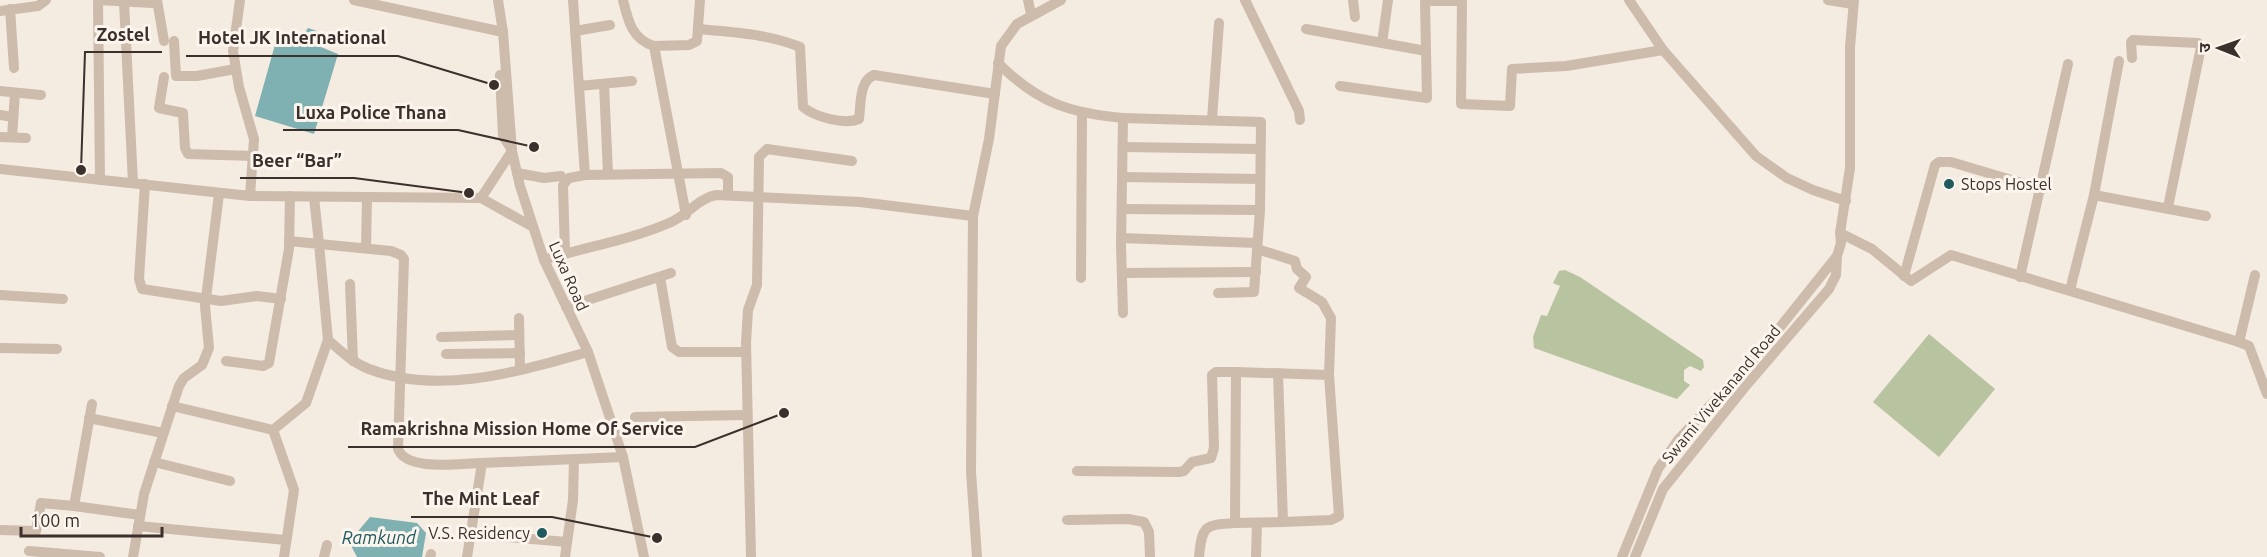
<svg xmlns="http://www.w3.org/2000/svg" width="2267" height="557" font-family="Ubuntu,'Noto Sans Devanagari',sans-serif">
  <rect width="100%" height="100%" fill="#f4ebe1"/>
  <g fill="#b8c4a0">
    <path d="M1565,270l15,7 123,83 1,7 -3,4 -11,-5 -6,4v11l6,4 -13,14 -143,-51 -1,-11 8,-22 6,1 13,-30 -7,-3 6,-12z"/>
    <path d="M1929,334l66,55 -56,68 -66,-55z"/>
  </g>
  <g fill="#7fb0b2">
    <path d="M308,28l9,3 -1,14 22,9 -24,80 -59,-18 23,-82 22,5z"/>
    <path d="M370,517l47,6 9,10 -4,24h-65l-8,-15z"/>
  </g>
  <g fill="none" stroke-linecap="round" stroke-linejoin="round">
    <g stroke="#cdbbac" stroke-width="10">
      <path d="M98,0l2,180"/>
      <path d="M98,0l54,3 5,-3"/>
      <path d="M157,0l7,41"/>
      <path d="M240,0l-7,51 6,36 15,52 -4,57"/>
      <path d="M354,0l149,32"/>
      <path d="M498,0l5,32 9,119 8,35 24,74 44,92 35,105 21,100"/>
      <path d="M623,0c5,21 9,39 31,46l32,169"/>
      <path d="M1028,0l3,14"/>
      <path d="M1245,0l54,111 1,9"/>
      <path d="M1353,0l2,17"/>
      <path d="M1462,0l-1,104 49,2 2,-37 54,-3 97,-16"/>
      <path d="M1629,0l34,50 93,106 31,22 26,12 33,11"/>
      <path d="M1828,0l25,4"/>
      <path d="M124,2l9,181"/>
      <path d="M10,9l4,59"/>
      <path d="M0,11l38,-5 8,-6"/>
      <path d="M698,29c35,3 70,5 102,18l3,60c12,10 41,18 56,12 2,-15 0,-38 15,-44l121,19"/>
      <path d="M1306,29l120,22"/>
      <path d="M575,31l35,-6"/>
      <path d="M174,41l2,35h21l38,-7"/>
      <path d="M1382,43l6,-43"/>
      <path d="M654,46l35,-1 8,-4 3,-41"/>
      <path d="M2132,58l-1,-16 2,-2 65,3 3,4 -33,160"/>
      <path d="M998,63c39,39 70,50 125,55l-2,127 2,68"/>
      <path d="M500,75l3,61 9,14"/>
      <path d="M164,77l-5,31 24,5 2,35 3,6 66,2"/>
      <path d="M604,84l4,90"/>
      <path d="M579,86l53,-5"/>
      <path d="M1340,86l87,12 -2,-97h37"/>
      <path d="M0,91l41,4"/>
      <path d="M0,115l13,2"/>
      <path d="M1123,118l138,4 -1,88 -6,82 -36,1"/>
      <path d="M1212,119l7,-96"/>
      <path d="M0,137l26,1"/>
      <path d="M12,137l3,-44"/>
      <path d="M1123,147l137,2"/>
      <path d="M0,169l250,27 231,2 52,29"/>
      <path d="M517,173l27,5 17,-2"/>
      <path d="M585,175l136,-2 7,4v17"/>
      <path d="M1122,177l137,2"/>
      <path d="M145,184l-6,95 3,10 79,12 36,-5 24,3"/>
      <path d="M2094,195l112,21"/>
      <path d="M314,197l5,47 72,7 10,4 3,4 -6,190c9,23 63,14 84,14"/>
      <path d="M481,198l31,-47"/>
      <path d="M1122,209l138,1"/>
      <path d="M1840,233l32,16 39,32 40,-26 288,87 10,4 18,48"/>
      <path d="M1121,238l136,5"/>
      <path d="M289,241l30,3 9,96c13,11 25,23 41,29 70,27 151,2 219,-17"/>
      <path d="M366,248l1,-51"/>
      <path d="M1257,249l38,12 2,8 9,8 -7,11 23,14 9,16 -2,57"/>
      <path d="M565,253l-2,-68 6,-7 16,-3 -12,-175"/>
      <path d="M544,260c41,-13 86,-20 125,-37 18,-7 29,-25 47,-28l144,7 113,14"/>
      <path d="M1122,273l134,-1"/>
      <path d="M1904,276l31,-111 4,-3h12l91,27"/>
      <path d="M660,277l12,70 7,5h67"/>
      <path d="M2020,277l48,-213"/>
      <path d="M1081,278l1,-165"/>
      <path d="M350,284l3,77"/>
      <path d="M2070,290l24,-95 25,-134"/>
      <path d="M0,295l63,4"/>
      <path d="M566,307l105,-34"/>
      <path d="M519,318l1,52"/>
      <path d="M441,337l78,-2"/>
      <path d="M2239,342l16,-67"/>
      <path d="M0,348l57,1"/>
      <path d="M446,354l74,-1"/>
      <path d="M226,361l37,5 6,-3 20,-114 1,-53"/>
      <path d="M92,404l-18,102 66,9"/>
      <path d="M172,406l101,24"/>
      <path d="M635,417l112,-2"/>
      <path d="M89,418l74,15"/>
      <path d="M154,462l76,19"/>
      <path d="M1077,471l102,1 5,-1 8,-9 19,-4 3,-10 -2,-73 4,-3h20"/>
      <path d="M1067,520l61,-1 16,3 5,10 1,25"/>
      <path d="M1235,523l48,-1 -5,-149"/>
      <path d="M138,526l148,14"/>
      <path d="M0,530l36,1 5,-28 33,3"/>
      <path d="M471,534l96,8"/>
      <path d="M29,551l71,6"/>
      <path d="M133,557l11,-63 35,-108 5,-8 18,-13 7,-17 -4,-42 14,-112"/>
      <path d="M284,557l10,-67 -21,-60 33,-27 22,-63"/>
      <path d="M324,557l3,-12"/>
      <path d="M430,557l1,-3"/>
      <path d="M467,557l15,-94 141,-6"/>
      <path d="M565,557l8,-57 1,-41"/>
      <path d="M751,557l-5,-214 2,-33 9,-25 2,-128 8,-8 85,12"/>
      <path d="M977,557l-6,-85 2,-256 16,-77 12,-93 16,-22 44,-24"/>
      <path d="M1199,557c3,-32 6,-32 36,-34l1,-151 93,3 10,141 -8,4 -48,2"/>
      <path d="M1256,557l1,-34"/>
      <path d="M1622,557l36,-88 20,-29 83,-89 76,-95 4,-13 -1,-10 10,-65v-121l4,-47"/>
      <path d="M1635,557l28,-68 81,-101 85,-99 7,-14 1,-19"/>
    </g>
  </g>
  <g fill="#1f5a5e" stroke="#fbf5ee" stroke-width="2">
    <circle cx="1949" cy="184" r="6"/>
    <circle cx="542" cy="533" r="6"/>
  </g>
  <g text-anchor="middle" dominant-baseline="central" stroke-width="6" stroke-linejoin="round" paint-order="stroke">
    <g font-size="16" fill="#3b302b" stroke="#fbf5ee" text-anchor="start">
      <text x="1961" y="184">Stops Hostel</text>
      <text x="530" y="533" text-anchor="end">V.S. Residency</text>
    </g>
    <g font-size="16" fill="#3b302b" stroke="#fbf5ee">
      <text transform="translate(569 276) rotate(66)">Luxa Road</text>
      <text transform="translate(1721 394) rotate(-50)">Swami Vivekanand Road</text>
    </g>
    <g font-size="18" font-style="italic" fill="#1f5a5e" stroke="#fbf5ee">
      <text x="379" y="537">Ramkund</text>
    </g>
  </g>
  <path fill="none" stroke="#3b302b" stroke-width="2" d="M81 170L85 52H162M494 85L398 56H186M534 147L458 130H283M469 193L354 178H240M784 413L695 447H348M657 538L552 517H411"/>
  <g fill="#3b302b" stroke="#fbf5ee" stroke-width="2">
    <circle cx="81" cy="170" r="6"/>
    <circle cx="494" cy="85" r="6"/>
    <circle cx="534" cy="147" r="6"/>
    <circle cx="469" cy="193" r="6"/>
    <circle cx="784" cy="413" r="6"/>
    <circle cx="657" cy="538" r="6"/>
  </g>
  <g font-size="18" text-anchor="middle" font-weight="bold" fill="#3b302b" stroke="#fbf5ee" stroke-width="6" stroke-linejoin="round" paint-order="stroke">
    <text x="123" y="41">Zostel</text>
    <text x="292" y="44">Hotel JK International</text>
    <text x="371" y="119">Luxa Police Thana</text>
    <text x="297" y="167">Beer “Bar”</text>
    <text x="522" y="435">Ramakrishna Mission Home Of Service</text>
    <text x="481" y="505">The Mint Leaf</text>
  </g>
  <g transform="translate(2219 48) rotate(271)" stroke="#fbf5ee" stroke-width="4.5" paint-order="stroke">
  <path d="M0-4.5L10 22L0 15L-10 22Z" fill="#3b302b"/>
  <text y="-9" font-size="16" font-weight="bold" text-anchor="middle" fill="#3b302b">उ</text>
  </g>
  <path d="M21 527v9h141v-9" fill="none" stroke="#3b302b" stroke-width="3"/>
  <text x="30" y="527" font-size="18" fill="#3b302b" stroke="#fbf5ee" stroke-width="4.5" paint-order="stroke">100 m</text>
</svg>
